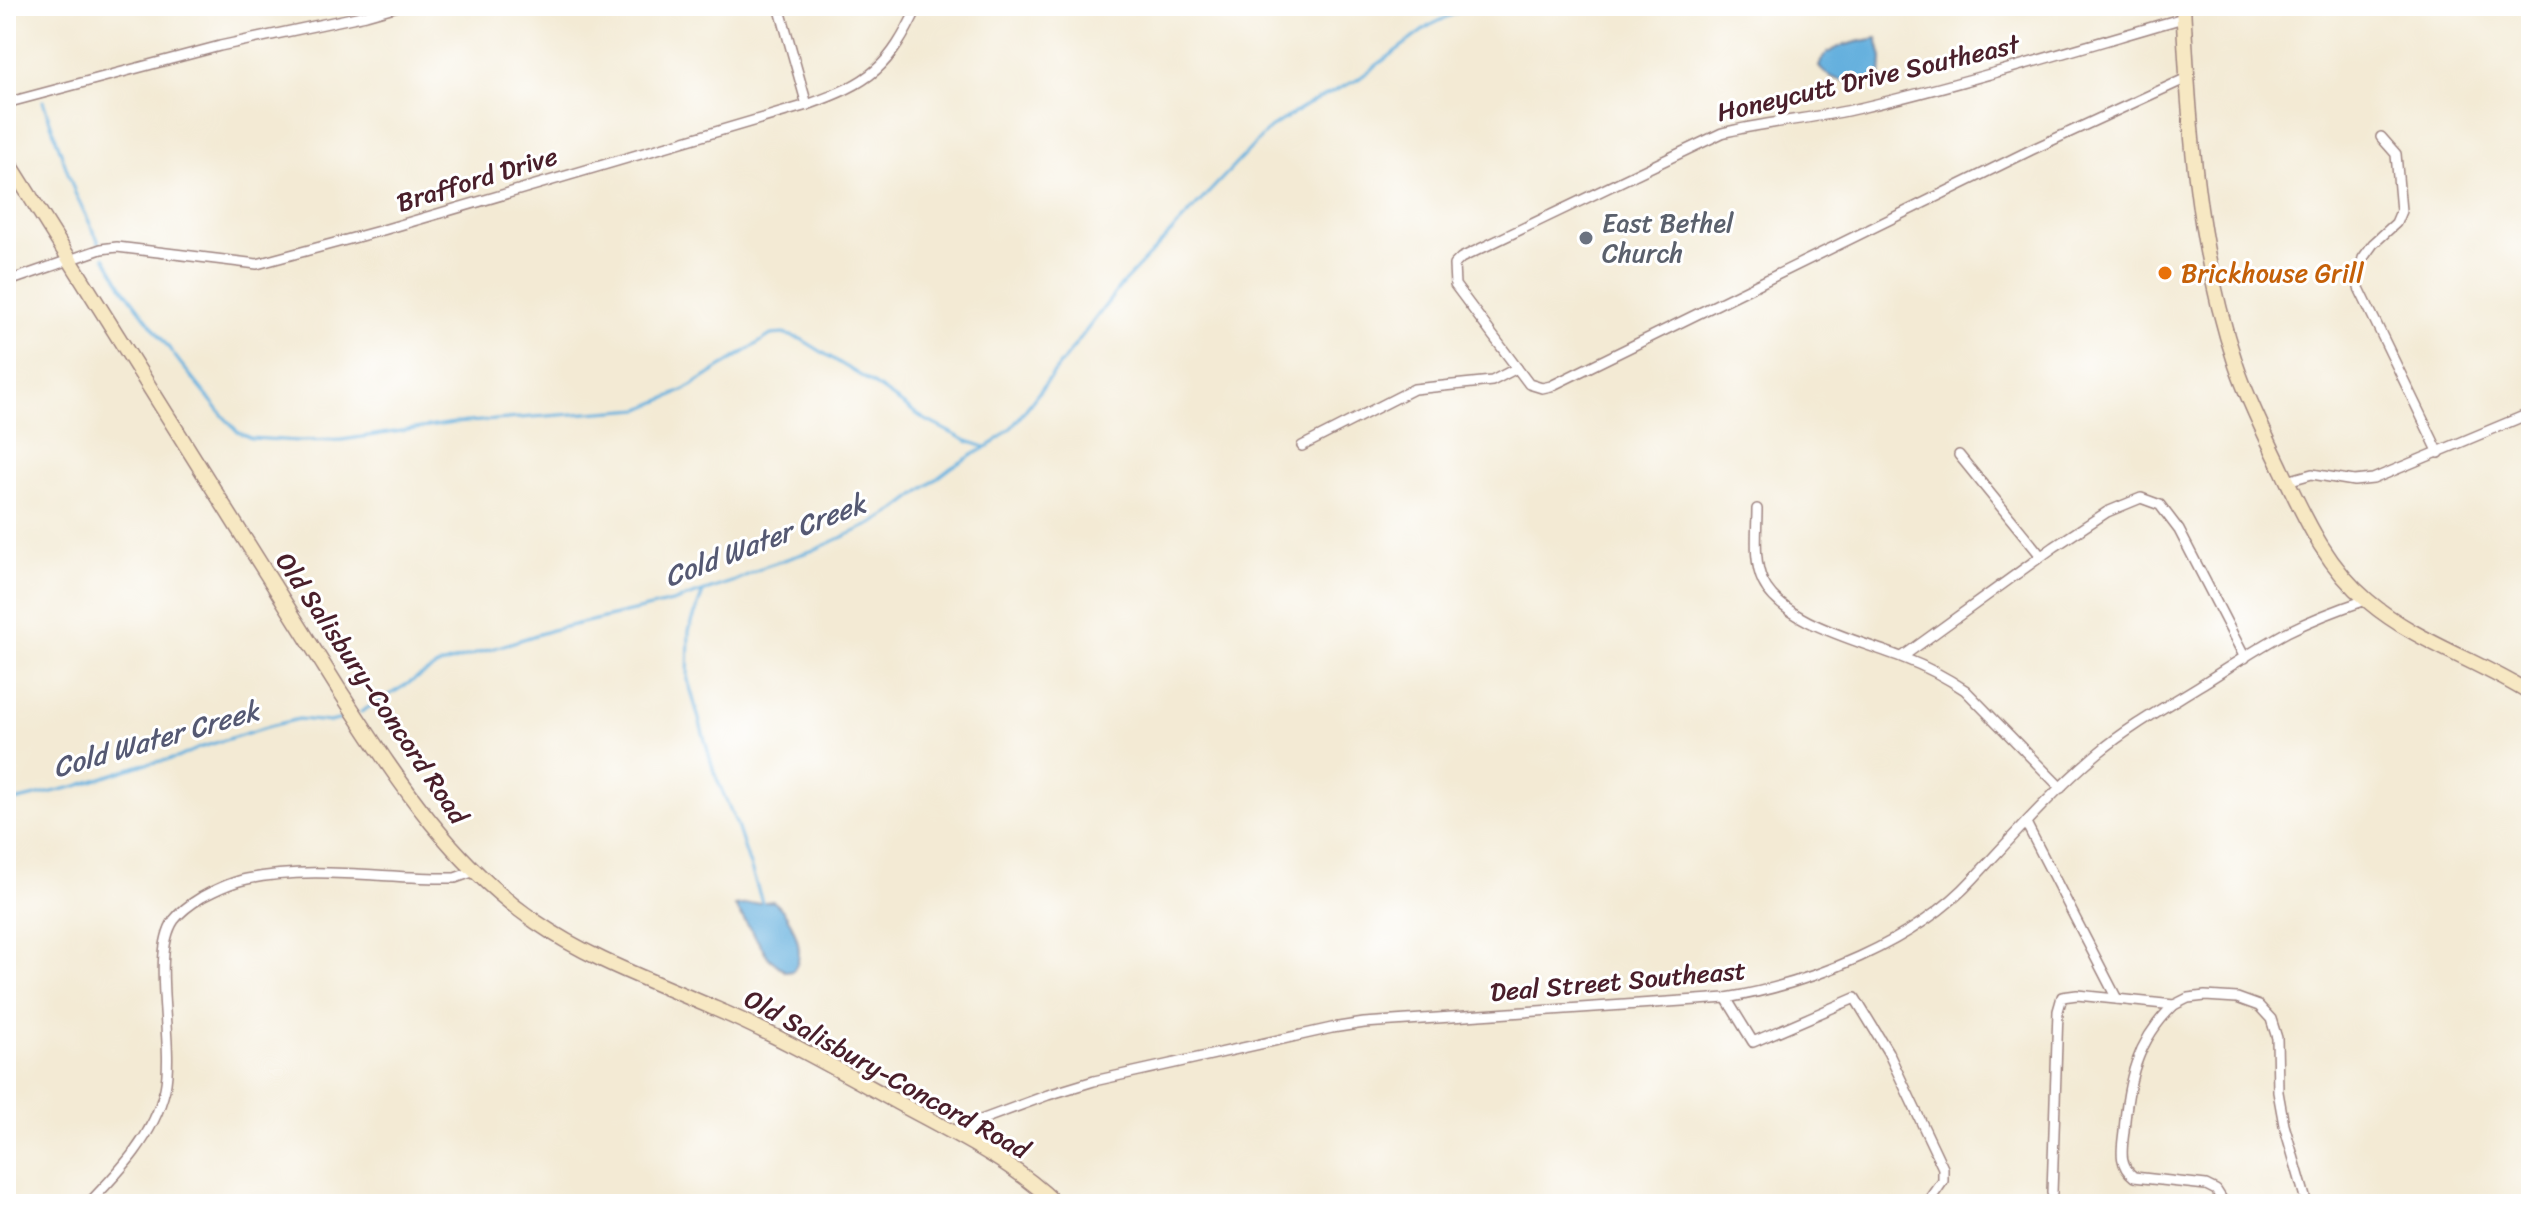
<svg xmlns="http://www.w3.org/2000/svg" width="2537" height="1210" font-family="Sriracha,sans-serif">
  <rect width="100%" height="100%" fill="#fff"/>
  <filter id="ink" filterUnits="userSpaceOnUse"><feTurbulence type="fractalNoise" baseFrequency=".0125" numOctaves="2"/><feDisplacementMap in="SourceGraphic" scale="16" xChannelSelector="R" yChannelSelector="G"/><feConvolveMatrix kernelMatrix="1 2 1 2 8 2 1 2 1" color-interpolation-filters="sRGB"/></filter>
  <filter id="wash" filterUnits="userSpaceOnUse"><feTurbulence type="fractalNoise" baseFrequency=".006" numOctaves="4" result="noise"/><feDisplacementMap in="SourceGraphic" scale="32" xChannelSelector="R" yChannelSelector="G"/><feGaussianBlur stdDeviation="1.8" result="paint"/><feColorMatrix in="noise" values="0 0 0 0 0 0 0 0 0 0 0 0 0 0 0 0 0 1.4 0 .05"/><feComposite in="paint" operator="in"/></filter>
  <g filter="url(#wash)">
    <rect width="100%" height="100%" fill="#f3ead4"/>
    <g fill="#65b0de" stroke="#586884" stroke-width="2">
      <path d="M1877,38l5,20 -1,20c-18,9 -50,5 -62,-11 4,-22 40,-25 58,-29z"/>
      <path d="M773,901c18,13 35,51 20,70l-7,1 -17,-14 -34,-52z"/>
    </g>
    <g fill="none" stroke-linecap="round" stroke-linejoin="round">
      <g stroke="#65b0de" stroke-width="3">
        <path d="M43,101l32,92 24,49"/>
        <path d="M105,257l19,32 57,75 44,54 12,13 13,7 49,3 43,-1 112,-17 187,-14 44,-19 86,-55 13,-1 17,5 68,42 55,38 43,22 18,6"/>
        <path d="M703,592l-14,39 -1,49 26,92 22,51 27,82"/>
        <path d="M361,712l76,-46 115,-36 120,-28 63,-21 31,-15 48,-16 60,-27 23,-14 55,-42 43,-25 18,-16 109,-142 148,-156 42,-26 45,-22 72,-54 41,-20"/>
        <path d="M6,803l71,-17 64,-21 36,-7 22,-10 71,-22 29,-7 31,3 20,-5"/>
      </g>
    </g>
  </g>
  <g filter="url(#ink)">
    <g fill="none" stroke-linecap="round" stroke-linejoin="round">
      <defs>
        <g id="minor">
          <path d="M779,6l28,99"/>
          <path d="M2183,18c-107,31 -214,64 -323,90 -45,11 -92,13 -138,25l-261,125 -7,7 1,20 74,99 13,4 9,-2 480,-236 156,-72"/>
          <path d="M6,103l214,-57 146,-31 32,-9"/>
          <path d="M2381,137l15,17 5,57 -5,12 -23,21 -10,14 -4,17v13l80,165"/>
          <path d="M6,282l95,-33 16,-2 140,17 126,-34 424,-125c64,-23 82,-37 111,-99"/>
          <path d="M1302,446l112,-57 78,-8 25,-13"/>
          <path d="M1959,455l82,101"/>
          <path d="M2287,481l25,-7 42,7 19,-2 158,-66"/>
          <path d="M1757,509c0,23 -4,52 6,73 20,42 102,60 143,77 21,8 41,19 59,31l96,98"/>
          <path d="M1902,657l152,-110 53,-35 34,-14 19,7 19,25 66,128"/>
          <path d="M2026,823l91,176"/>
          <path d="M1726,998l27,44 102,-44 33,54 55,116v13l-16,23"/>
          <path d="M2174,1005c-38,36 -46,77 -50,126 -2,18 -6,34 10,46l72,8 10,5 9,14"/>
          <path d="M961,1137l17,-16 70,-26 46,-14 238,-53 32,-5 362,-25c84,-14 190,-56 248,-120 40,-43 79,-87 124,-125 31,-26 67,-46 101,-67 29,-18 58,-38 88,-54 26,-13 52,-23 79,-32"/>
          <path d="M2052,1193l6,-182 4,-14 15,-2 97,10 14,-7 17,-2 32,2 22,8 12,13 6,19 1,54 6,33 23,79"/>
          <path d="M88,1204c32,-33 66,-68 77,-115 10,-47 -15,-134 9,-169 7,-9 18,-17 28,-23 15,-8 29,-15 45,-18 69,-14 139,0 208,-1l20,-7"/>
        </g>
        <g id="secondary">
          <path d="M2183,6c7,124 13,239 53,359 12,36 30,71 46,105 23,48 44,96 86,131 48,41 110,59 163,93"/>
          <path d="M6,158l332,530c58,89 109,172 198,234 55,38 119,60 180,87 61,26 119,59 177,91 56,31 117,59 163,104"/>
        </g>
      </defs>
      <use href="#minor" stroke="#9e8480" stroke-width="12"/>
      <use href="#secondary" stroke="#9e8480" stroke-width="17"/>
      <use href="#minor" stroke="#fff" stroke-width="9"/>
      <use href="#secondary" stroke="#f7e8c3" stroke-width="14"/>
    </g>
  </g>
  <circle fill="#6b7280" stroke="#fff" stroke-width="3" cx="1586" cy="238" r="8"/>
  <circle fill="#e8710a" stroke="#fff" stroke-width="3" cx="2165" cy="273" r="8"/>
  <g text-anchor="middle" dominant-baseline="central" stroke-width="6" stroke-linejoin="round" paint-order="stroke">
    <g font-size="26" fill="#4a1f2b" stroke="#fff">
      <text transform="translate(1868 78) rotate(-13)">Honeycutt Drive Southeast</text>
      <text transform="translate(477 179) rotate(-17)">Brafford Drive</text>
      <text transform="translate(372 688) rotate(56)">Old Salisbury-Concord Road</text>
      <text transform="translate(1618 981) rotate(-5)">Deal Street Southeast</text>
      <text transform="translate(887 1074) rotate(29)">Old Salisbury-Concord Road</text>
    </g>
    <g font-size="26" fill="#5b616d" stroke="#fff" text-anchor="start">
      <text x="1602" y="223">East Bethel<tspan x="1602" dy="30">Church</tspan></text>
    </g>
    <g font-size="26" fill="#c56008" stroke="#fff" text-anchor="start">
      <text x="2181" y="273">Brickhouse Grill</text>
    </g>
    <g font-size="28" font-style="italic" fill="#555973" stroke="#fff">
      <text transform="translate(765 540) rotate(-21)">Cold Water Creek</text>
      <text transform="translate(156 739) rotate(-16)">Cold Water Creek</text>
    </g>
  </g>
  <rect width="2537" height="1210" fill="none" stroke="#fff" stroke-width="32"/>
</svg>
